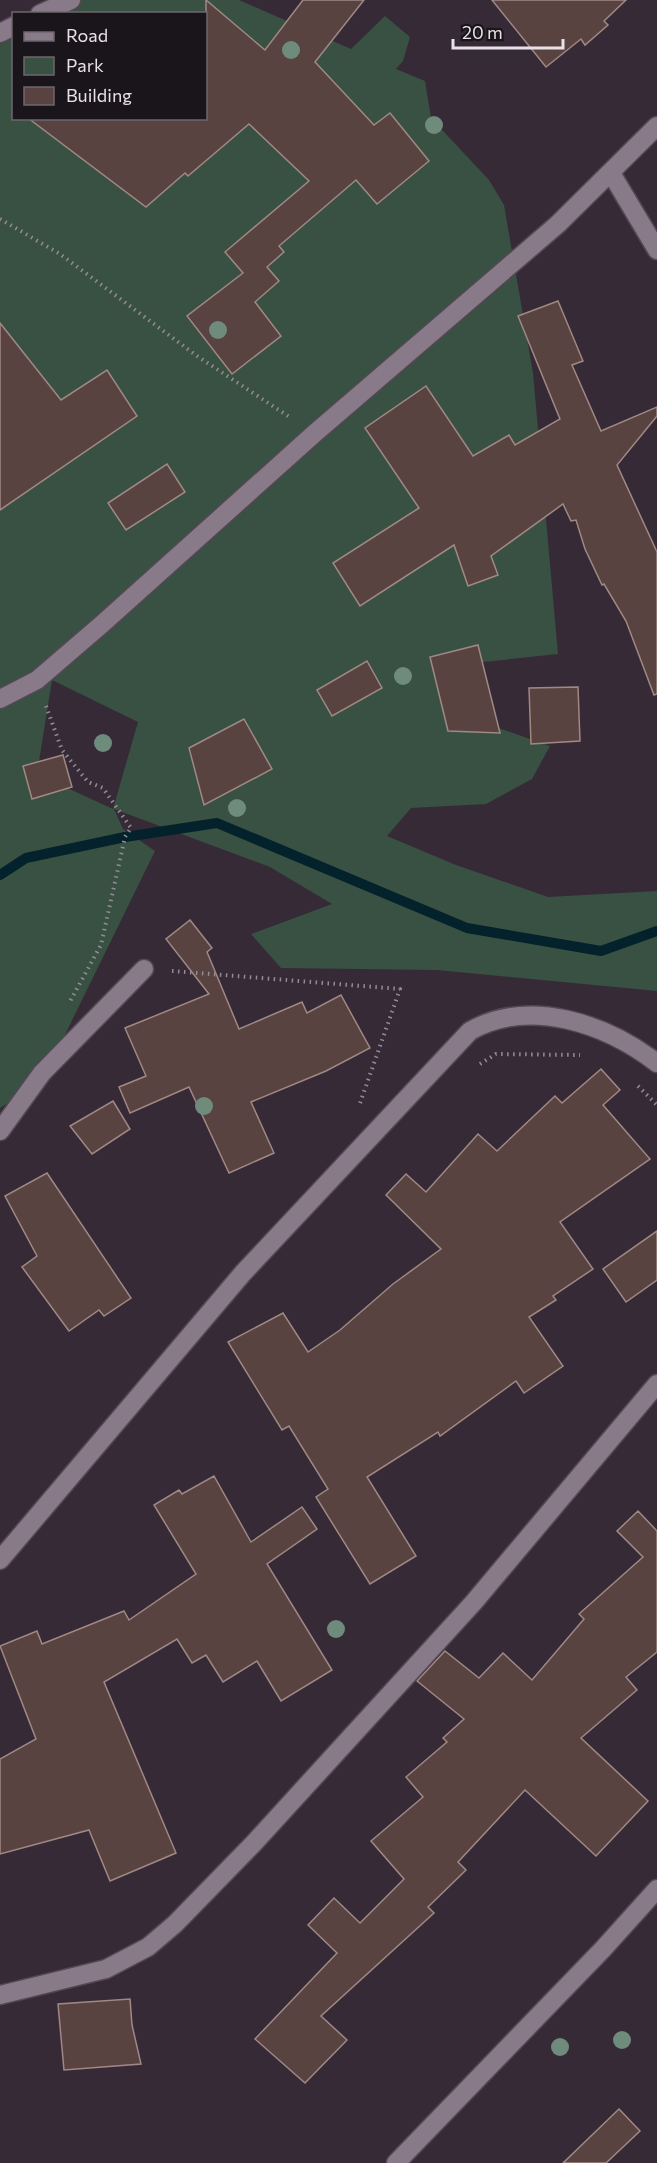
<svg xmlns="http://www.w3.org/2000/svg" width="657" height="2163" font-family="Commissioner,sans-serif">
  <rect width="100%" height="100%" fill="#362a37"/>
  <path fill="#385142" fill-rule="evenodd" d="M53,0h186l112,49 34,-33 25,21 -7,24 -7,8 29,12 6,37 58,62 15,25 29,168 25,281 -103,11 35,60 60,21 -18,33 -46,25 -75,4 -24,28 69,29 92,32 109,-6v100l-220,-21 -156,-2 -30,-34 81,-30 -62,-37 -156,-58 9,20 32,22 -97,198 -49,53 -9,6v-1075l13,-8 1,93h192v-104l-174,-1zM52,680l86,42 -25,87 -76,-35z"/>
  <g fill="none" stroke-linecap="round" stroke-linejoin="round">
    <path stroke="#03222b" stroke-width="10" d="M0,875l26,-17 99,-21 92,-14 250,105 134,23 56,-20"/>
  </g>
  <g fill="#584340" stroke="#a08985" stroke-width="1.5">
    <path d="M206,0l59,50 38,-50h61l-49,62 59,63 16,-12 39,48 -52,43 -21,-24 -77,66 5,6 -17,15 12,14 -24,21 26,34 -49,38 -45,-58 56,-43 -18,-21 84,-71 -60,-57 -61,52 -3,-3 -39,34 -118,-89h178z"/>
    <path d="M492,0h134l-22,21 4,4 -23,20 -4,-6 -35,28z"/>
    <path d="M558,301l25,60 -11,4 29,66 56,-24v9l-40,49 40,87v142l-3,1 -28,-74 -22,-37 -2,1 -17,-36 -9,-29 -5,1 -8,-17 -72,52 7,19 -30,11 -14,-41 -94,61 -27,-43 86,-55 -54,-80 61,-42 47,70 36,-21 6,10 45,-26 -42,-103z"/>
    <path d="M0,323l61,77 46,-30 30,46 -137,94z"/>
    <path d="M167,464l18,28 -59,38 -18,-27z"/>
    <path d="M478,645l22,88 -52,-2 -18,-74z"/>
    <path d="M367,661l15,27 -50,28 -15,-26z"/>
    <path d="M578,687l2,54 -49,3 -2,-56z"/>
    <path d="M244,719l28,50 -68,36 -15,-57z"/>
    <path d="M63,755l9,32 -40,12 -9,-33z"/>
    <path d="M190,920l22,28 -5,4 32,77 63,-27 5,11 34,-18 29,53 -44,23 -75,31 23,51 -45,20 -40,-86 -59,26 -11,-26 27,-11 -21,-48 84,-34 -43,-55z"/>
    <path d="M601,1069l19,21 -17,15 47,54 -90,63 33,47 -40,27 3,4 -27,17 34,49 -39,27 -8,-12 -76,55 -2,-4 -71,45 49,79 -46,28 -54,-87 12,-8 -39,-63 -7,4 -54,-88 55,-29 25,39 32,-22 53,-46 48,-35 -55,-54 20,-21 20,18 52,-58 19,17 58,-55 7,7z"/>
    <path d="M113,1101l17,28 -38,25 -22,-28z"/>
    <path d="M47,1173l84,125 -27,18 -5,-6 -30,21 -47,-64 15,-11 -32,-60z"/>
    <path d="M657,1231v49l-31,22 -23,-33z"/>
    <path d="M214,1476l37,66 51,-35 15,22 -50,35 65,106 -51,31 -24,-40 -34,21 -17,-27 -14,8 -15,-24 -73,43 72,171 -66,28 -21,-51 -89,24v-95l36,-20 -36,-93 37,-15 5,13 82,-33 5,9 67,-46 -42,-69 25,-15 3,4z"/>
    <path d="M638,1511l19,20v121l-31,25 11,13 -56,48 67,63 -52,55 -71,-66 -67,72 8,8 -38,37 6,6 -113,103 26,24 -42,43 -50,-44 82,-86 -29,-28 26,-27 26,25 44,-44 -33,-38 52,-44 -17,-20 41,-35 -4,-4 21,-19 -47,-38 28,-30 34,27 24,-25 29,27 52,-61 -5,-5 64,-57 -26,-26z"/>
    <path d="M130,1999l2,26 9,39 -77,6 -6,-66z"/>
    <path d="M619,2109l21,22 -34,32h-43z"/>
  </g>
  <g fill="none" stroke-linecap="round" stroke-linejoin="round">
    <defs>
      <g id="minor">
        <path d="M40,14l31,-14"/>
        <path d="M0,33l14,-7"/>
        <path d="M611,173l46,77"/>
        <path d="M0,699l37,-19 64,-55 214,-192 243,-209 99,-98"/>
        <path d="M0,1131l42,-58 102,-104"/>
        <path d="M0,1560l243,-287 227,-242c60,-34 136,-7 187,32"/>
        <path d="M0,1995l106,-26 42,-22 27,-23 79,-81 220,-241 183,-218"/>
        <path d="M396,2163l207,-214 54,-60"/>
      </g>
    </defs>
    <use href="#minor" stroke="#534853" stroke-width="21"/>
    <g stroke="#958b95" stroke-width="4" stroke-dasharray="1.5 4.5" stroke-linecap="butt">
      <path d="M0,219l60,35 137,102 94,62"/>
      <path d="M46,706l16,44 26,32 15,6 28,40 -6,9 -24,108 -32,58"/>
      <path d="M172,971l228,18 -41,117"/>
      <path d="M480,1064l16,-10 84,1"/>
      <path d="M638,1086l19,19"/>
    </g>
    <use href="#minor" stroke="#897a8a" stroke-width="18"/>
  </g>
  <g fill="#6f8b7c">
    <circle cx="291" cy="50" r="9"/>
    <circle cx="434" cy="125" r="9"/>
    <circle cx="218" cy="330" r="9"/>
    <circle cx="403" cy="676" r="9"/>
    <circle cx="103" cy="743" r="9"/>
    <circle cx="237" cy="808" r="9"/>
    <circle cx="204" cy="1106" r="9"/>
    <circle cx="336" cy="1629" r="9"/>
    <circle cx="622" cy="2040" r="9"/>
    <circle cx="560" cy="2047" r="9"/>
  </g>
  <rect x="12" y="12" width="195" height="108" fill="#1a151b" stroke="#6d676d" stroke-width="1.5"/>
  <rect x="24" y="32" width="30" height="9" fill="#897a8a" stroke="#6d676d" stroke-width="1.5"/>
  <text x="66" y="42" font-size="18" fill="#e9e1e9">Road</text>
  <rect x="24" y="57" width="30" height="18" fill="#385142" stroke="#6d676d" stroke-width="1.5"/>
  <text x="66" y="72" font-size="18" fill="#e9e1e9">Park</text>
  <rect x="24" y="87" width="30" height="18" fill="#584340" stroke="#6d676d" stroke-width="1.5"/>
  <text x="66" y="102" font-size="18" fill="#e9e1e9">Building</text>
  <path d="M453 39v9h110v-9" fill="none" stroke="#e9e1e9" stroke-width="3"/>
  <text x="462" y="39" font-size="18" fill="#e9e1e9" stroke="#1a151b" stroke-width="4.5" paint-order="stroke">20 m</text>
</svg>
